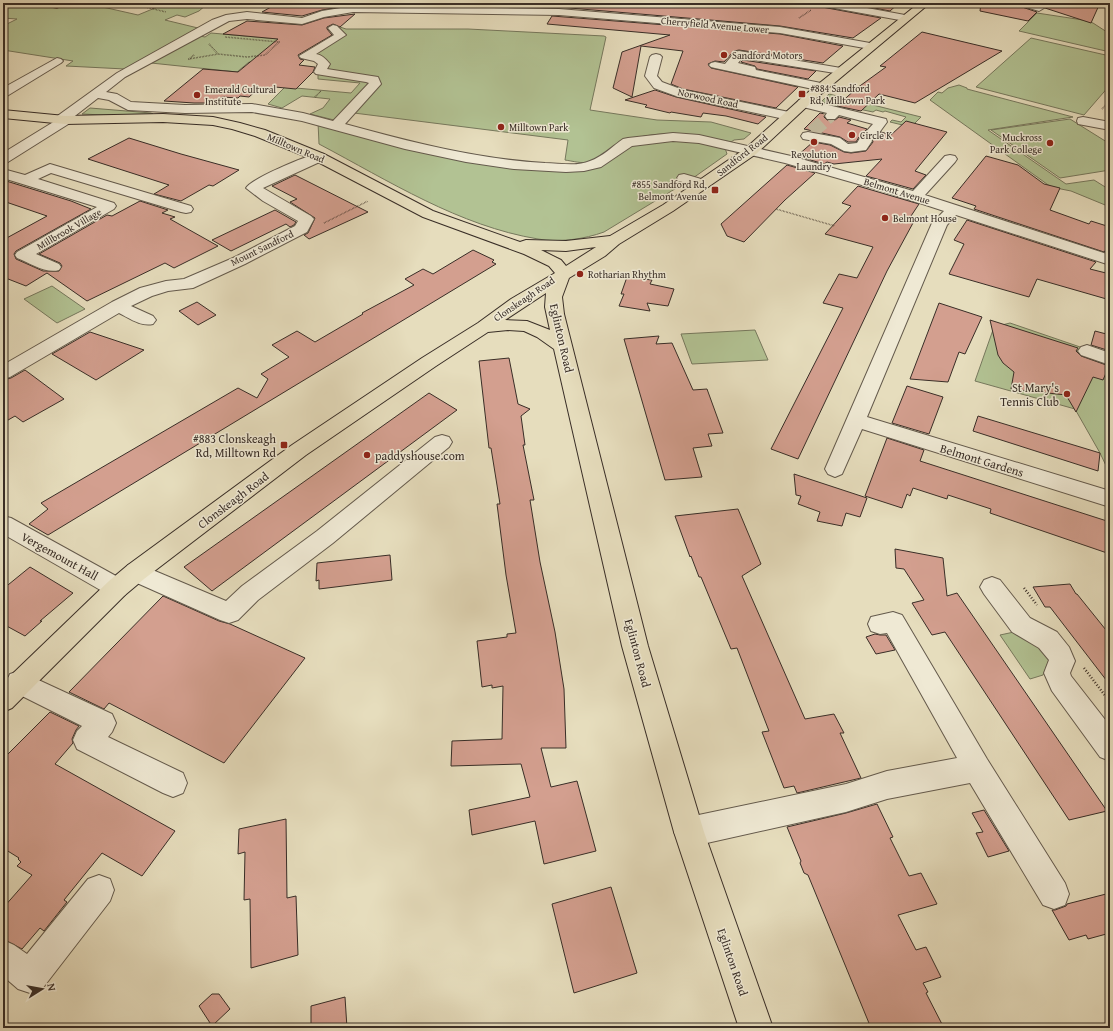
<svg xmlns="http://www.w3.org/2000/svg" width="1113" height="1031" font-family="'Gentium Book Plus',serif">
  <rect width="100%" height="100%" fill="#e6ddbd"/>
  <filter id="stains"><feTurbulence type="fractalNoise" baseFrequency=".005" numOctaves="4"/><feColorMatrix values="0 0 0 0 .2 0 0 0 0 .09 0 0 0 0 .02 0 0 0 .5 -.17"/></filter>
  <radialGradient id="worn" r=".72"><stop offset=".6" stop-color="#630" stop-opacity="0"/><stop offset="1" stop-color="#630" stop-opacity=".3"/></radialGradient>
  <g fill="#b2c293" stroke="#76785d">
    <path d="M3,3h82l53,12 29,-12h34v2h5l-7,6 -14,6 -8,-2 -12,5 33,8 -73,41 -59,-3 7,-5 -70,-11v-24l14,-7 -14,-1z"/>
    <path d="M527,3h34l-7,6 -31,-3z"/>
    <path d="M1037,13l46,7 10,3 17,11v18l-91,-21z"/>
    <path d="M337,26l9,3h122l136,7 2,1 -16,73 67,10 54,2 40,11 -7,6 -10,1 -3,2c-31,-6 -67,-13 -98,-3 -16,5 -28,17 -43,23 -7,2 -18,-1 -25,-2l3,-20 -222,-28 -8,9 -28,-7 13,-6 7,-9 -28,-3 -20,12 -14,-4 17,-17 66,6 9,-10 -42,-4v-21l-7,-3 27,-17 -5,-11z"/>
    <path d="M211,33l80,7 -36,22h-6l-12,10 -86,-9 49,-27 5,1z"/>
    <path d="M1031,38l79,18v29l-26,30 -108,-28z"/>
    <path d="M959,85l8,3v1l106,28 -85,13 78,54 28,-4 16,10v17l-39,-16 -20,-4 -121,-87 8,-8 4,1 6,-5z"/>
    <path d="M829,94l92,23 -10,10 -21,-5 2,-2 9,2 5,-5 -21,-6 -2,1 -7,-2 -3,2 -24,-5 -3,3 -15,-3 -9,-6z"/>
    <path d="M90,108l61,5 2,1 -50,1 -21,-1z"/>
    <path d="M1070,119l40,25v26l-50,8 -69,-48z"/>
    <path d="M318,122l87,25 175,23 50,-24 50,-7 45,9 2,6 -34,24 -89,54c-19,7 -46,11 -66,7 -79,-13 -149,-58 -219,-95z"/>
    <path d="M52,286l33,23 -28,14 -33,-24z"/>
    <path d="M1010,323l76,26 24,13v112l-10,-21 -25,-44 -100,-28 19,-54z"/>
    <path d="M755,330l13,30 -76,4 -11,-30z"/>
    <path d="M1014,632l27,12 9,13 -7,18 -13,4 -30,-44z"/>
  </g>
  <g fill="#d39f8f" stroke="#392e27">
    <path d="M278,3h88l-1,2h-12l-31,5 -20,6 -40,-4z"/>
    <path d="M561,3h39l43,3v-3h136l43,4 59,11 -28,20 -73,-12 -222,-19z"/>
    <path d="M848,3h51l-9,8z"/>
    <path d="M981,3h36l2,3 18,6 -9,9 -48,-10z"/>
    <path d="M1039,3h61l-9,20 -46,-15z"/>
    <path d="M355,14l-15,13 -7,-3 -6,3v2l5,6 -34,20 2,4 4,1 -5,5 16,2 -2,5 -17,17 -21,-2 -2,2 -14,-1 -10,9 -9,-1 -2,2 -16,-1 -8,6h-20l-30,-2 39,-32 35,3 40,-33 -55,-5 24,-13 55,4 22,-7z"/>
    <path d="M552,16l228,18 63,12 -20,17 -84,-13 -5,1 -10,11 -9,-1 -7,3 3,4 87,19 -22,21 -93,-19 -12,-5 12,-33 -42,-5 -9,51 -19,-9 9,-36 48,-17 -123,-11z"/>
    <path d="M922,32l80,19 -87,52 -36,-9 -18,17 -24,-5 20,-18 29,-21 -6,-1z"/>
    <path d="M743,60l73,11 -8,8 -51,-10 -2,-3 -14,-4z"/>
    <path d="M655,90l21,7 90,20 -8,7 -32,-8 -23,-3 -2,4 -30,-5 -1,1 -25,-6 2,-2 -22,-5z"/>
    <path d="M820,113l5,1 -1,3 3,3h8l4,-3 12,3 -4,3 20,6 -5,5 2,2 -5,1 -3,5h-8l-8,-5 -36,-8z"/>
    <path d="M906,121l41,11 -32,39 11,4 -13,14 -47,-13 16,-17 -48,5 -7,-2 -3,2 -27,-8 16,-14 17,3 14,7 7,1 15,-2 7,-9 -1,-4h5l4,-6 10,3z"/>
    <path d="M129,138l52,16 58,16 -26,16 -4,-1 -28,16 -27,-7 15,-9 -81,-26z"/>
    <path d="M986,156l32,9 26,19 16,4 -10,22 39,14 2,-3 19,6v18l-6,7 -130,-43 2,-3 -24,-8z"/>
    <path d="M787,165l28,8 -30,27 -41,42 -17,-6 -6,-12z"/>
    <path d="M295,175l73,37 -59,27 -5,-4 4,-2 7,-15 -25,-16 7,-3 -25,-13z"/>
    <path d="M3,180l68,21 20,8 -75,42 -2,3 2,5 27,12h16l3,-5 -2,-3 -21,-9 68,-39 5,1 28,-15 28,9 -6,3 13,4 -5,2 48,27 -44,22 -9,-5 -78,38 -40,-28 -21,13 -23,-9v-37l44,-24 -44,-15z"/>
    <path d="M858,186l61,18 -12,18 6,1 -26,48 -89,188 -27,-10 72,-141 -20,-5 16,-29 18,4 16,-31 -48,-13 26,-28 -9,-3z"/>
    <path d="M275,210l21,12 -2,3 -4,2 -4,-3 -55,27 -19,-11z"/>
    <path d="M967,220l129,42 -6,7 20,5v26l-73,-21 -8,18 -80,-23 15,-30 -10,-4z"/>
    <path d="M473,250l21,10 -2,2 4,2 -448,271 -19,-11 19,-15 -7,-6 197,-115 19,10 11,-19 -7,-5 28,-17 -17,-12 25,-14 18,11 48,-28 -1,-1 52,-28 -9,-6 18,-10 10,5z"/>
    <path d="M627,277l25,3 -2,4 24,5 -6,17 -21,-3 3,8 -31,-5 5,-12h-3z"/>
    <path d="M197,302l19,13 -18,10 -19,-14z"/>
    <path d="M939,303l43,14 -17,37 -6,-2 -11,30 -38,-3z"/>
    <path d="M990,320l88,28 -2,3 5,5 28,10 -6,14 -10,-3 -17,35 -10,-17 -55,-6 3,-17 -11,-9 -5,-8z"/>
    <path d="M1095,331l15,4v16l-19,-6z"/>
    <path d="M90,332l54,18 -48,30 -44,-26z"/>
    <path d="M659,336l-3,8 16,-1 21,47 14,-1 16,44 -15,1 4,12 -19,2 9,29 -37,3 -41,-141z"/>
    <path d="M509,358l9,46 12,5 -9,7 4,29h-2l11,55h-4l10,62 15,70 9,57 2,59h-25l10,39 26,-6 19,70 -52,13 -9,-43 -63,14 -3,-25 61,-13 -9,-33 -70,2 1,-25 50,-2 1,-53 -11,2v-3l-10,2 -5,-46 30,-4v-3l9,-1 -10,-58 -9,-71h3l-4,-25 -5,-31h-2l-10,-87z"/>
    <path d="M25,370l39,29 -41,23 -8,-6 -12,7v-43l8,-2z"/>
    <path d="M907,386l36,11 -14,37 -37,-11z"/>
    <path d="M429,393l28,17 -245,181 -28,-24z"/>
    <path d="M978,416l122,37 -2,18 -125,-40z"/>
    <path d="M887,438l37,12 -4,11 190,61v32l-120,-41 1,-4 -43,-14 -1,4 -34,-11 -3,8 -3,-2 -5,14 -37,-12z"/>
    <path d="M794,474l73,24 -7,19 -14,-4 -4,13 -25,-5 3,-9 -22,-8 3,-8 -5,-1z"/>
    <path d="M738,509l23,55 -19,12 63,143 29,-5 10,19h-4l21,45 -64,15 -3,-7 -10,2 -22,-56 7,-1 -32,-83 -6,1 -30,-72h-2l-8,-21 -1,1 -15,-41z"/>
    <path d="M895,549l48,9 4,38 10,-3 150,218 -38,9 -124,-188 -13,3 -20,-32 12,-3 -20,-31 -8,-1z"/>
    <path d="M390,555l2,25 -73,9v-9l-3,1 1,-18z"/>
    <path d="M30,567l43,26 -33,28h2l-17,15 -22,-12v-35z"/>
    <path d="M1070,584l6,10h1l33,41v50l-60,-78h-5l-12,-20z"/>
    <path d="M163,596l56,25 11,3 75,34 -81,105 -115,-60 -5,6 -35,-17z"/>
    <path d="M875,634l5,1h6l9,15 -19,4 -10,-17z"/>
    <path d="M50,712l29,14 -3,4 -4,9 1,4 -18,21 120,67 -33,45 -40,-23 -38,47 3,2 -23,29 -4,-3 -18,21 -19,-10v-31l29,-33 -15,-9 4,-4 -3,-3 1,-1 -16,-10v-89z"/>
    <path d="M877,804l16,33 -3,1 19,38 12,-3 16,31 -39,11 18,35 10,-3 15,30 -18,6 5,9 -2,1 18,35h-73l-63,-153 -4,-2 -4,-10 1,-2 -14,-34 59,-14z"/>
    <path d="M984,810l25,41 -21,6 -12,-24 7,-1 -11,-19z"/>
    <path d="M286,819l1,79 9,-2 2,59 -47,13 -1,-69 -6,1 1,-48 -7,2 1,-25z"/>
    <path d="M611,887l26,86 -63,20 -22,-89z"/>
    <path d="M1110,893v40l-22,6 -2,-4 -17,5 -17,-30h3l11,-4 1,-2z"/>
    <path d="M212,994h7l11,15 -18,17 -13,-20z"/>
    <path d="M345,997l2,31h-36v-22z"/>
  </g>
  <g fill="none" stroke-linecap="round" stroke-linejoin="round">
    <path stroke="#c3ba9f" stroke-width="12" stroke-dasharray="12 5.5" stroke-linecap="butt" d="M827,119l4,-3"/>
    <path stroke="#c3ba9f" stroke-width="14" stroke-dasharray="14 7" stroke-linecap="butt" d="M812,132l16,-14"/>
    <defs>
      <g id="minor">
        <path d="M53,3h13l-9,5 -4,-1 -1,-2z"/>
        <path d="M818,3h22l65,12 5,3 -5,3 -82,-15z"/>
        <path d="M1018,3c9,0 20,-2 26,5l-5,3 -20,-6z"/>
        <path d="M353,6l206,3 221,18 90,16 6,3 -6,3 -90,-16 -221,-18 -206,-3 -29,5 -22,7 -55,-5 -18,2 -104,56 -19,15 11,2 14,8 54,3 67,-1 51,9 30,8 36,-38 -3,-1 -50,-8 -2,-2 4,-8 -4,-3 -13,-3 -2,-2 35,-21 -6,-7 5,-3 4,1 9,9 -30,19c6,1 10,5 14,10l-3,5 51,8 3,7 -36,40c66,18 131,35 200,39 14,0 32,4 45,-2 12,-4 23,-15 33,-22l5,-1 45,-5 26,2 92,21 122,35 32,-35 5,-1 5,1 2,3 -2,3 -30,33 185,60v10l-154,-50 -9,10 -80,192 243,74v16l-248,-78 -20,45 -7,3 -7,-3 -3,-5 107,-246 12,-12 -58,-19 -101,-29 -86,-20 -26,-2 -41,5 -31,21 -17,4 -18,1 -52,-3 -48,-7 -61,-13 -103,-28 -50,-9 -67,1 -57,-3 -19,-10 -11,-2 -27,21 -1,4 -62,39 -5,1v-10l52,-32 1,-4 61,-44 95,-53 14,-5 21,-3 55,6 20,-7z"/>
        <path d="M739,51l102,17 4,1 2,2 -2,2 -4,1 -99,-16 -4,5 17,4 1,3 70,14 2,3 -2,3 -4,1 -107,-23 -4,-1 -2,-2 2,-2 4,-1 10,2 10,-12z"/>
        <path d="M656,54l4,1 2,2 -5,19 5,6 21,8 106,22 4,1 2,3 -2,3 -4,1 -113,-24 -22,-8 -9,-12 5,-19 2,-2z"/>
        <path d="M57,58l4,1 2,2 -2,2 -54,33 -4,1v-9z"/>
        <path d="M803,99l83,20 1,3 -11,15h-10l-2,-3 9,-10 -34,-9 -4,4h-8l-2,-3 2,-3 -28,-7 -2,-3 2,-3z"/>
        <path d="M1083,117l27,5v8l-32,-6 -1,-3 1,-3z"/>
        <path d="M808,132l32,6 8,6 9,-1 3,-5h10l2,3 -6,9 -15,2 -7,-1 -13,-7 -28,-5 -2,-3 2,-3z"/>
        <path d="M319,153l5,1 2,3 -2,3 -61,28 48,28 3,3 -7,13 -62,32 -52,24 -25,3 -16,5 -21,10 22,10 3,4 -3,4c-12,3 -24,-6 -34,-11l-109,64 -7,2v-14l109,-63 28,-14 26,-7 18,-2 49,-21 62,-32 3,-5 -35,-20 -17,-13c6,-10 60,-32 73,-35z"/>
        <path d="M50,164l141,42 2,3 -2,3 -5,1 -5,-1 -130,-39 -13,6 76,24 2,3 -2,3 -78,45 23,10 2,3 -2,3c-13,4 -29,-7 -42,-12l-2,-3 2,-3 80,-45 -94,-29v-9l22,6z"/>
        <path d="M684,174l24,7 2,3 -2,3 -5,1 -24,-7 -2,-3 2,-3z"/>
        <path d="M1087,345l23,8v12l-29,-10 -3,-4 3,-4z"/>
        <path d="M442,435l7,2 3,5 -3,5 -116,96 -75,57 -20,20 -9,3 -9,-3 -92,-41 -4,-7 4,-7 8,-2 90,38 16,-15 75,-55 118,-94z"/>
        <path d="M3,516l8,2 114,63 4,7 -4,7 -8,3 -8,-3 -106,-61z"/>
        <path d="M992,577l8,3 30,38 27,14 12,15 6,14 -5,12 1,3 39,50v35l-10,-4 -48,-66 -8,-18 5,-13 -10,-12 -27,-16 -28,-38 -4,-7 4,-7z"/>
        <path d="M893,612l9,3 85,144 78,124 4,11 -4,11 -11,4 -11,-4 -73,-122 -83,16 -41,13 -157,35 -10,-5 -5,-10 5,-10 10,-5 157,-33 41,-13 70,-13 -70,-125 -7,1 -9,-3 -3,-7 3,-7z"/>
        <path d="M19,671l93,43 4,9 -4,9 -4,5 75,36 4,10 -4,10 -10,4 -10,-4 -86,-44 -4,-9 4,-9 5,-5 -72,-36 -4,-8 4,-8z"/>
        <path d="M99,875l11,4 4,11 -4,11 -68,88 -12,4 -12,-4 -15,-13v-36l11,5 13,9 61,-75z"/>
      </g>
      <path id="major" d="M919,3h11l-116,97 -58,54 -83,57 -54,33 -14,12 -36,22 -7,19 2,17 84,332 56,186 69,196h-34l-65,-196 -52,-186 -68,-297 -17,-12 -13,-6 -16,-1 -20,2 -52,34 -130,89 -162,124 -19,16 -113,113 -9,4v-29l106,-102 19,-16 164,-120 130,-87 56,-35 33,-24 44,-26 -6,-7 -25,-12 -101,-37 -109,-57 -59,-24 -23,-7 -19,-4 -50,-3 -98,2 -62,-6v-8l62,6 98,-2 50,3 27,6 25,7 59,24 109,57 87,31 6,-2 40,1 44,-5 53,-31 83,-57 60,-54zM596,247l-30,19 -5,-6 -20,-10 25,1zM546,293l-1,14 5,23 -23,-9 -22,-1z"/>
    </defs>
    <use href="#minor" stroke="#645a4c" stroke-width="2"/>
    <use href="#major" stroke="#392e27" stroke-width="2"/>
    <g stroke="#392e27" stroke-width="1.5" stroke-dasharray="0.5 1" stroke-linecap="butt">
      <path d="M100,3l33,1 33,8"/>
      <path d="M149,7l10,-4"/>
      <path d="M3,9l11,-6"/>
      <path d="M799,18l12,-8"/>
      <path d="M209,44l9,10"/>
      <path d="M194,55l-5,4 29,-5 29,3 18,-2 14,-13 -54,-5"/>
      <path d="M315,97l6,-6"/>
      <path d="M1102,109l8,-9"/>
      <path d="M776,209l59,17"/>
      <path d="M324,223l44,-22"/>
    </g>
    <g stroke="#392e27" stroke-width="2.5" stroke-dasharray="1 2" stroke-linecap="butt">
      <path d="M1024,588l13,17"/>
      <path d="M1084,668l26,34"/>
    </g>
    <use href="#minor" fill="#efe9d4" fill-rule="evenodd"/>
    <use href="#major" fill="#e6ddbd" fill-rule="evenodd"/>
  </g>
  <g fill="#8f2418" stroke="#efe9d4" stroke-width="1.5">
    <circle cx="724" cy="55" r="4"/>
    <rect x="798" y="90" width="8" height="8" rx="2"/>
    <circle cx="197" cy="95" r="4"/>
    <circle cx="501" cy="127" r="4"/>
    <circle cx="852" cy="135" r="4"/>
    <circle cx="814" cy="142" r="4"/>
    <circle cx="1050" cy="143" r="4"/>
    <rect x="711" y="186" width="8" height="8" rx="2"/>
    <circle cx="885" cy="218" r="4"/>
    <circle cx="580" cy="274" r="4"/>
    <circle cx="1067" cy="394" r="4"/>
    <rect x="280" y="441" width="8" height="8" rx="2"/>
    <circle cx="367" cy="455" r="4"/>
  </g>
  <g text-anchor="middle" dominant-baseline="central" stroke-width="3" stroke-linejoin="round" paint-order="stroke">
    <g font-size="10" fill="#392e27" stroke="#efe9d4">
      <text transform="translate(715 25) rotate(5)">Cherryfield Avenue Lower</text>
      <text transform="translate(708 98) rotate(12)">Norwood Road</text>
      <text transform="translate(296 148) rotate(23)">Milltown Road</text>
      <text transform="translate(742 155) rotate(-38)">Sandford Road</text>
      <text transform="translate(897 191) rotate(17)">Belmont Avenue</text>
      <text transform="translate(69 229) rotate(-30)">Millbrook Village</text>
      <text transform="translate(262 248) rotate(-26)">Mount Sandford</text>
      <text transform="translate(524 299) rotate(-34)">Clonskeagh Road</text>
    </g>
    <g font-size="10" fill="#392e27" stroke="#efe9d4" text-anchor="start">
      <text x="732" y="55">Sandford Motors</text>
      <text x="810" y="88">#884 Sandford<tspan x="810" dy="12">Rd, Milltown Park</tspan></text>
      <text x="205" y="89">Emerald Cultural<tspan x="205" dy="12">Institute</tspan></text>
      <text x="509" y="127">Milltown Park</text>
      <text x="860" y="135">Circle K</text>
      <text x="1042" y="137" text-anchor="end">Muckross<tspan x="1042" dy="12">Park College</tspan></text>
      <text x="814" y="154" text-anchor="middle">Revolution<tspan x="814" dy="12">Laundry</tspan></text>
      <text x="707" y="184" text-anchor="end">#855 Sandford Rd,<tspan x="707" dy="12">Belmont Avenue</tspan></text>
      <text x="893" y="218">Belmont House</text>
      <text x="588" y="274">Rotharian Rhythm</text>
    </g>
    <g font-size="12" fill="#392e27" stroke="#efe9d4">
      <text transform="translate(562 338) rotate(77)">Eglinton Road</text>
      <text transform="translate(982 460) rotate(17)">Belmont Gardens</text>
      <text transform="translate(233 500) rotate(-37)">Clonskeagh Road</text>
      <text transform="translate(60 556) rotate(29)">Vergemount Hall</text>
      <text transform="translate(638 653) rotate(75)">Eglinton Road</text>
      <text transform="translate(733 962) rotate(71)">Eglinton Road</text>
    </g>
    <g font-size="12" fill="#392e27" stroke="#efe9d4" text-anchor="end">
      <text x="1059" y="387">St Mary's<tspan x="1059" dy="14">Tennis Club</tspan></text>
      <text x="276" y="438">#883 Clonskeagh<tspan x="276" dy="14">Rd, Milltown Rd</tspan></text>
      <text x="375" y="455" text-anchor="start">paddyshouse.com</text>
    </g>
  </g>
  <rect width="1113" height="1031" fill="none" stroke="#e6ddbd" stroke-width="16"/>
  <rect x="4" y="4" width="1105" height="1023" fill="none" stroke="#392e27" stroke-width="2"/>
  <rect x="8" y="8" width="1097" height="1015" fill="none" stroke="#392e27"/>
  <g transform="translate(42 989) rotate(79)" stroke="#efe9d4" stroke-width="3" paint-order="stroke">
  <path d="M0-3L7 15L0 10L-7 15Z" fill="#392e27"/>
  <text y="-6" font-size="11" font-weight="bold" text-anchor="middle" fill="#392e27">N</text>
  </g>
  <rect width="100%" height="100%" filter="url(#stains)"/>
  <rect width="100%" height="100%" fill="url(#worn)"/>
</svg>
